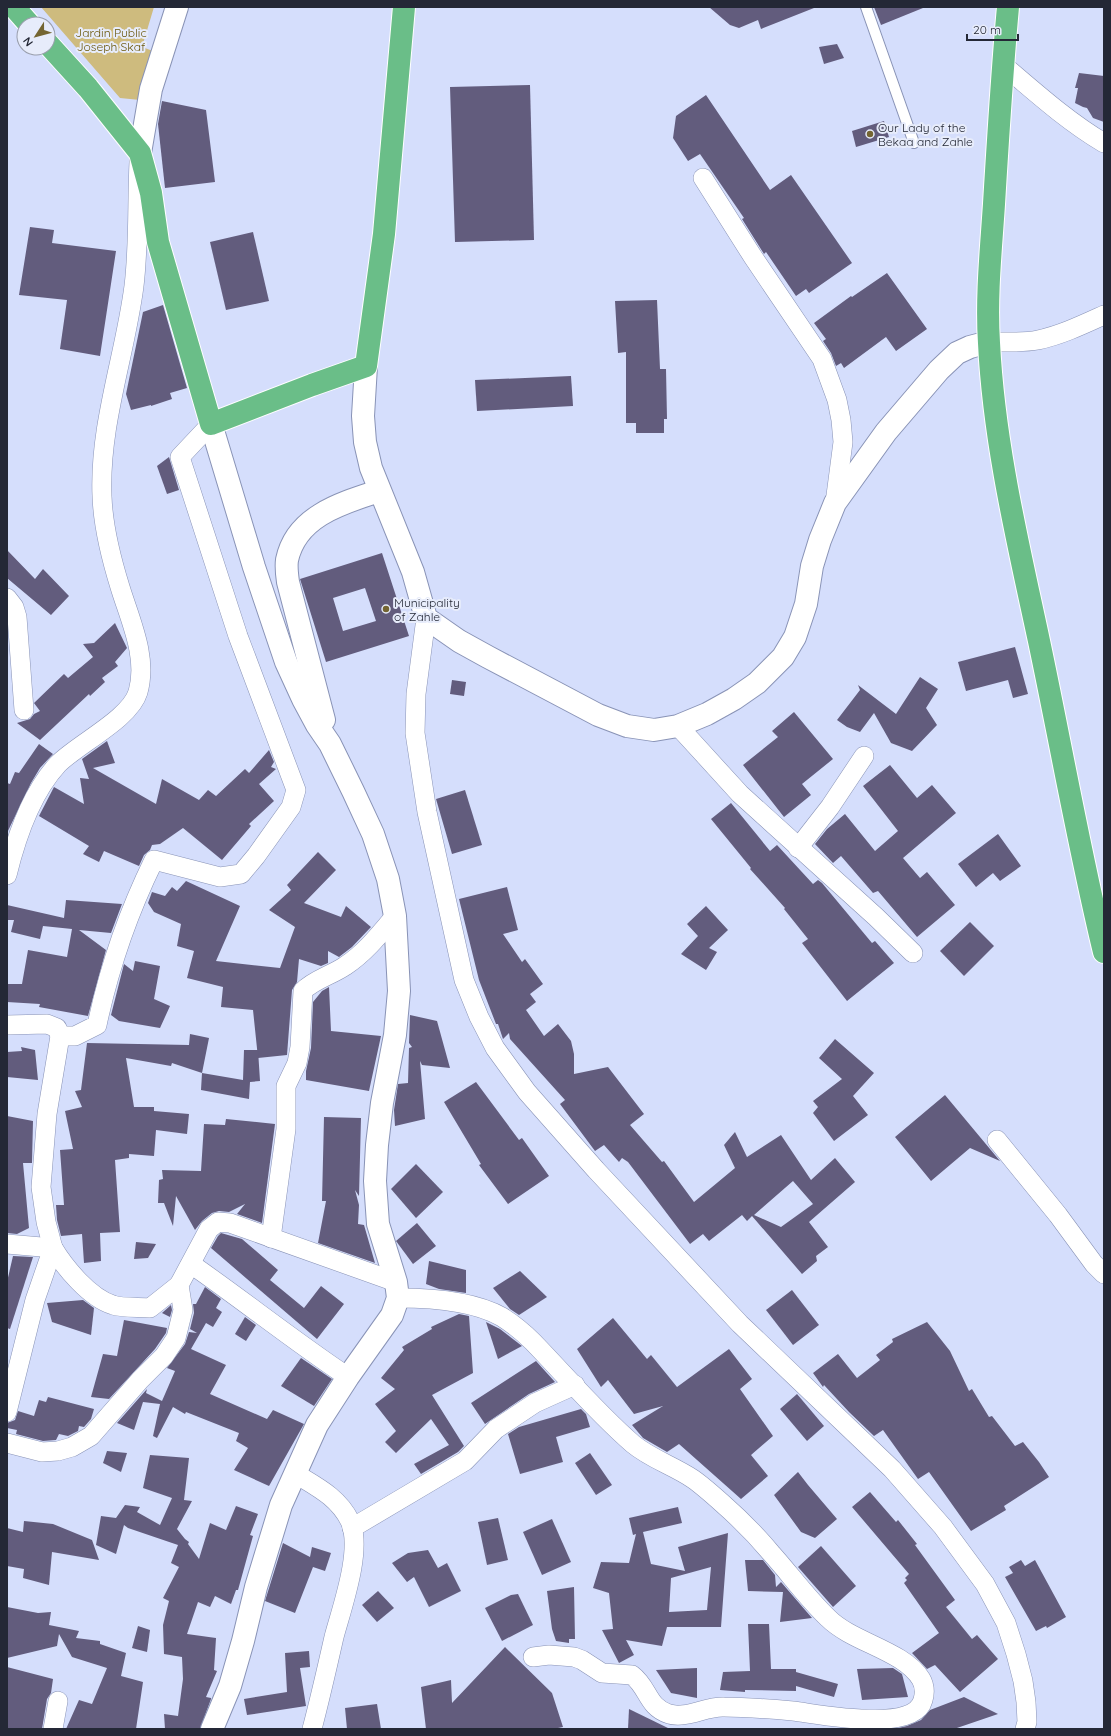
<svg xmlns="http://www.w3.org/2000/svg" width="1111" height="1736" font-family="Quicksand,sans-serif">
  <rect width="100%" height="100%" fill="#d5defc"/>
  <path fill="#cebb7e" d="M41,7h113l-12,40 11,4 -13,49 -20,-2z"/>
  <g fill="#625c7d" fill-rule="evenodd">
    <path d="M709,7h105v1l-53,21 -3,-9 -19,8 -9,-3z"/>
    <path d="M874,7h49v1l-42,17z"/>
    <path d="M837,44l7,14 -20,6 -5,-17z"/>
    <path d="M1079,73l25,3v46l-11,-4 -6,-10 -4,-1 -8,-4 3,-15h-3z"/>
    <path d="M530,85l4,155 -79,2 -5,-155z"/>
    <path d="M706,95l64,95 21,-15 61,88 -43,30 -3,-4 -10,7 -30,-44 -2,2 -22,-35 2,-1 -44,-64 -12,7 -15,-23 3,-22z"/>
    <path d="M162,101l44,9 9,72 -50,6 -7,-64z"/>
    <path d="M884,121l5,16 -33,10 -4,-16z"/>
    <path d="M30,227l24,3 -2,13 64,8 -16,105 -40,-7 7,-49 -48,-5z"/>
    <path d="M253,232l16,69 -43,9 -16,-68z"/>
    <path d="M887,273l40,56 -31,22 -10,-14 -42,31 -3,-5 -5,3 -5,-13 -8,-12 3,-2 -12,-16 37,-27 1,1z"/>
    <path d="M657,300l3,69h6l1,50h-3v14h-28v-10h-10v-71l-8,1 -3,-52z"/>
    <path d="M163,305l24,83 -17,5 2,6 -21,7v-1l-20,5 -5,-16 17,-82z"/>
    <path d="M571,376l2,30 -96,5 -2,-31z"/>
    <path d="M169,457l10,33 -12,4 -10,-28z"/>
    <path d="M7,550l28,29 8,-10 26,27 -18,19 -44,-37z"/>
    <path d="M382,553l27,83 -83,26 -26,-83zM365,588l11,33 -33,10 -10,-33z"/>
    <path d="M115,623l12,25 -12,14 3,4 -16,12 3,4 -15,14 -1,-2 -49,46 -23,-17 13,-4 4,-5 6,-3 -6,-8 30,-29 4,4 25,-21 -10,-13 11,-1z"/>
    <path d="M1015,647l13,47 -15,4 -5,-18 -42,11 -8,-29z"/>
    <path d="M920,677l18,12 -12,19 11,17 -25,26 -21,-8 -17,-30 -14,19 -13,-5 -10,-7 23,-30 -2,-5 38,29z"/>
    <path d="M452,680l14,2 -2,14 -14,-2z"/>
    <path d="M794,712l39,47 -31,25 9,11 -27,22 -41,-52 35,-28 -6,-6z"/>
    <path d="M107,741l8,22 -22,5 63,36 6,-25 37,21 9,-10 8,6 29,-27 4,4 20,-23 5,12 -3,5 5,2 -17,15 15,17 -25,23 2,2 -29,34 -39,-32 -23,16 -8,1 -2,5 -6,5 -5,11 -35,-15 -5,11 -16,-8 6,-8 -50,-30 15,-29 30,17 -4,-26 9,1 -7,-20z"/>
    <path d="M39,744l14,10 -13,14 -9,15 -24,50v-50l3,1 5,-12 4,1z"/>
    <path d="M890,765l27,33 15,-13 24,28 -53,45 17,20 7,-6 28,33 -38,32 -39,-46 -5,2 -32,-37 -8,7 -18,-19 12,-15 18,-15 30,37 23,-20 -35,-45z"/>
    <path d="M465,790l17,55 -30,9 -16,-55z"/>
    <path d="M731,803l39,48 7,-6 36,39 5,-4 4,3 50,60 3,-2 19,22 -47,38 -45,-58 6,-4 -24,-30 1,-1 -35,-39 1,-1 -40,-49z"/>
    <path d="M998,834l23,32 -21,15 -7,-8 -17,14 -18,-23z"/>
    <path d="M318,852l18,18 -32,33 37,14 5,-11 25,21 -19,20 -13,10 -11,-6v12l-7,3 -22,-7 -2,23 -5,8 -5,65 -29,3 -5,-48 -32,-3 2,-20 -36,-9 7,-27 -17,-5 4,-22 -27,-12 -6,-9 4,-11 13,4 7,-9 5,4 9,-10 54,25 -24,55 64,7 15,-41 -26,-17 22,-20 -4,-5z"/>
    <path d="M507,887l11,43 -15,4 19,28 3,-3 18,25 -13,10 6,8 -10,8 18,26 14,-12 13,17 3,13v20l34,-7 36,47 -14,11 32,37 2,-1 30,41 41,-34 -11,-23 11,-13 12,25 34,-22 30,45 24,-22 20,24 -46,40 19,25 -12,9 1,5 -15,13 -50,-58 -5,5 -5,-6 -33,26 -6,-7 -13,10 -62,-82 -6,-4 -3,4 -15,-17 -9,6 -35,-47 5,-4 -55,-61 -1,-6 -6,6 -5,-15h-2l-17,-44 -20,-81zM793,1181l20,23 -32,23 -27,-12z"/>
    <path d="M66,900l56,4 -11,29 -32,-3 27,20 -18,66 -49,-9 1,-3 -33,-2v-18h15l6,-34 39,7 5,-28 -29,-3 -3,13 -29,-7 3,-12h-7v-15l57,13z"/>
    <path d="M706,906l22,24 -19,18 8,4 -11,18 -25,-16 17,-18 -11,-12z"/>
    <path d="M970,922l24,24 -30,30 -24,-25z"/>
    <path d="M135,961l25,5 -6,33 16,7 -10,22 -41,-7 -8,-6 13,-51 9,7z"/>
    <path d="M329,987l2,44 50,5 -12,55 -63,-11v-9l5,-23 2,-46 9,-11z"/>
    <path d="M410,1015l27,6 13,47 -28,-3 -2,-4 5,58 -30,7 -1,-16 4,-26 10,-1 1,-35 3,-1 -3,-4z"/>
    <path d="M190,1034l19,4 -7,35 -30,-10 -1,3 -45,-8 8,49h20v4l35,3 -2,20 -31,-4 -2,26 -25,-2v4l-14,2 5,72 -20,1 1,28 -17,2 -2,-29 -21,2 -4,-16 -1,-15h8l-4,-55 13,-1 -8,-38 17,-4 -7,-16 6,-1 6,-47 102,2z"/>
    <path d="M835,1039l39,34 -21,23 15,19 -34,26 -21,-28 5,-6 -5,-6 29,-22 -23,-21z"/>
    <path d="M21,1047l14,3 3,30 -31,-3v-25l15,-1z"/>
    <path d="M244,1050h14l2,31 -10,1 -1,17 -48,-9 1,-17 41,7z"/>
    <path d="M476,1082l43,58 3,-2 27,38 -41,28 -29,-39 2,-1 -37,-62z"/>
    <path d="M945,1095l55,66 -30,-13 -39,33 -36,-44z"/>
    <path d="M7,1116l26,5 -1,42h-9l6,65 -12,6 -10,-1z"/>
    <path d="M324,1117l37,1 -2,78 -4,-6 4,15 -1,19 6,1 11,38 -57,-20 8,-42h-4z"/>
    <path d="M226,1119l49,5 -13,99 -25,-9 8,-10 -16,8 -10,-1 -7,2 -10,8 -7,9 -19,-34 -3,30 -9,-23h-6l1,-23 4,-1 -1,-9 39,1 3,-47 21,1z"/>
    <path d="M416,1164l27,28 -27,26 -25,-29z"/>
    <path d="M417,1223l19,23 -23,18 -17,-23z"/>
    <path d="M221,1233l21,6 36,31 -8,10 34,28 17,-22 23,18 -27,35 -106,-91 7,-12z"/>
    <path d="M136,1242l20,2 -8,14 -14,1z"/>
    <path d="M13,1256l20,1 -23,72 -3,-1v-46z"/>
    <path d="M429,1261l37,9v23l-27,-4 -13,-5z"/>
    <path d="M520,1271l27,26 -28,18 -9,-6 -17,-21z"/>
    <path d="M205,1287l16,12 -5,9 6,4 -9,15 -7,-4 -15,26 35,16 -16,29 57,25 6,-9 31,14 -35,62 -35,-16 14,-22 -12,-7 3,-8 -53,-21 -1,2 -12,-7 -16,31 -4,-2 7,-32 -17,-2 -9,28 -17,-7 30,-34 -1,4 16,8 13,-30 -8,-3 18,-24 4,-12 8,1 -7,-4 4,-16 -1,-9h3z"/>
    <path d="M792,1290l27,35 -26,20 -27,-35z"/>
    <path d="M83,1300l11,8 -3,27 -39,-13 -5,-19z"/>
    <path d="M171,1305l1,5 -2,7 -8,-4z"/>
    <path d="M459,1314l10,2 4,57 -41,22 32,51 -6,6 -37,22 -7,-10 35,-19 -18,-26 -35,34 -11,-11 11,-11 -21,-27 20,-15 -14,-11 23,-28 -2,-3 30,-18 -1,-2z"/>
    <path d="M245,1317l11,8 -10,16 -11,-7z"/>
    <path d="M613,1318l34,41 4,-4 26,32 52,-38 23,30 -12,10 33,47 -22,19 17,21 -27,23 -62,-55 -12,8 -24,-14 -11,-13 31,-19 -29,8 -26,-34 -7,7 -24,-38z"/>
    <path d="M124,1320l43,8 -1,5 -11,16 -46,50 -18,-2 12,-43 14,2z"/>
    <path d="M486,1322l14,7 22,17 -24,13z"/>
    <path d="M927,1322l23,29 19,40 3,-2 17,28 3,-1 23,30 8,-4 16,20 10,15 -45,29 2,4 -35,21 -42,-59 -11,7 -35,-49 -9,6 -25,-24 -25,-27 -1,2 -10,-14 25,-19 19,24 23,-18 -4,-5 17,-13 -1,-3z"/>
    <path d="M301,1358l31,21 -18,27 -33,-20z"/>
    <path d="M536,1361l19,21 -26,12 -44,30 -14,-21z"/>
    <path d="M797,1394l27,32 -17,15 -27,-32z"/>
    <path d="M48,1397l46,12 -3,10 -7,8 -5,-1 -1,5 -10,5 -9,-2 -3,6 -13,1 -27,-7 1,-4 -10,-2v-5l8,-3 3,-9 16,5 5,-16 7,2z"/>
    <path d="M581,1409l5,5 4,13 -34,10 7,25 -43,12 -12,-40 11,-7z"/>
    <path d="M107,1451l20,2 -6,19 -18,-9z"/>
    <path d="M590,1453l22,32 -16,10 -21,-32z"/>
    <path d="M150,1455l39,3 -5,42 8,1 -15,28 8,10 4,3 -1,2 11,15 11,-36 16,7 10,-24 22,8 -8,21 3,1 -15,54h-2l-5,14 -16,-8 -5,11 -12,-5 -11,32 29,4 -2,32 3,1 -11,26 5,1v1l-11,30h-35l-1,-15 14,2 5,-37 -1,-22 -18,-3 -1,-29 6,-24 -6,-3 16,-31 -8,-4 7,-18 -50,-17 -4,-3 -8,29 -20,-9 5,-29 15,2 9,-13 15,2 -3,5 23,13 12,-27 -29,-10z"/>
    <path d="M798,1472l10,13 29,34 -22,19 -14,-6 -27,-37z"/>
    <path d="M870,1492l26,30 2,-2 19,24 -2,1 40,55 -9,7 26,32 5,-4 21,24 -38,33 -25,-27 -8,4 -15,-16 27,-20 -35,-50 3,-3 -2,-2 4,-4 -57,-67z"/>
    <path d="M678,1507l4,16 -39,9 8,32 34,7 -7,-24 50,-14 -7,94h-54l-5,19 -36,-6 8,15 -15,8 -17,-33 11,-1 -4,-36 -16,-5 8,-26 28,1 7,-29 -3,1 -4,-17zM711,1567l-4,43 -38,2 2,-34z"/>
    <path d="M498,1518l10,42 -21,5 -9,-43z"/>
    <path d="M552,1519l19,43 -29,13 -19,-43z"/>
    <path d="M24,1521l29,3 39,16 7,20 -47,-8 -3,33 -26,-7 1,-9 -17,-3v-38l16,4z"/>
    <path d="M283,1543l27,14 2,-10 19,6 -6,18 -12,-4 -18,46 -30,-12z"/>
    <path d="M821,1546l35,40 -23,21 -35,-40z"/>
    <path d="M428,1550l10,18 9,-5 14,28 -32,16 -15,-30 -7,5 -15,-19 16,-10z"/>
    <path d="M745,1560h18l12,15 1,12 5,-5 31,36 -32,4 3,-30 -35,-1z"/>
    <path d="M1021,1560l4,6 10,-6 31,57 -19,11 -1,-2 -10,5 -31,-54 8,-4 -4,-6z"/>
    <path d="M574,1587l1,52h-6v4l-13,-2 -4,-12 -5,-38z"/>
    <path d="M378,1591l16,17 -17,14 -15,-17z"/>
    <path d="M518,1594l15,31 -31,16 -17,-33 26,-13z"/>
    <path d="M7,1607l31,6 13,-1 -2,13 30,6 -3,7 24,3v3l26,9 -5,23 22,6 -7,47h-70l13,-29 13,4 15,-36 -35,-11 -13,-23 -2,12 -50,12z"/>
    <path d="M748,1624h21l2,45h25v3l42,12 -4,13 -38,-11v5l-51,-1v2l-25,-2 3,-18 27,-1z"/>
    <path d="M138,1626l12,4 -3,22 -15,-4z"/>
    <path d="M505,1647l47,46 11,34 -10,2h-127l-5,-42 30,-7 1,23z"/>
    <path d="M309,1651l1,16 -10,1 6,38 -59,9 -3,-16 43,-7 -2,-39z"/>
    <path d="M7,1667l46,12 -2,14 -4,6 -5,30h-35z"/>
    <path d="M697,1668v30l-26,-5 -15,-23z"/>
    <path d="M893,1668l9,6 6,23 -46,3 -5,-31z"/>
    <path d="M964,1697l34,17 -44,15h-60l13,-3 14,-6 9,-10z"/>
    <path d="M377,1704l4,25h-34l-2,-21z"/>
    <path d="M629,1709l41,20h-42z"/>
  </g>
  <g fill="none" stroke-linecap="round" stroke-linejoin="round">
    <defs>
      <path id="service" d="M866,7l48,136"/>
      <g id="minor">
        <path d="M1002,64c33,28 65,57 102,79"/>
        <path d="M703,178l50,79 69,102 15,41 4,20 2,22 -8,61"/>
        <path d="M989,342c16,0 33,1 49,-2 23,-5 44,-15 66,-25"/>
        <path d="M7,598l7,9 3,10 7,93"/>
        <path d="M426,618l-10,76 -1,39 12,79 37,168 15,37 16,31 32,44 69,78 144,154 152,145 51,58 42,57 21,39 10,31 7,27 3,21 1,20 -2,7"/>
        <path d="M678,726l62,68 136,123 37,36"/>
        <path d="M798,848l32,-41 34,-51"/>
        <path d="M7,875c9,-37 25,-83 51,-111 21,-21 72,-45 80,-72 10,-35 -8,-72 -18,-105 -9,-29 -17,-61 -18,-91 -3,-71 23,-140 32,-210 5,-41 3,-83 5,-124"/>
        <path d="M7,1025l40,-1 10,4 3,8 -13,78 -6,73 5,35 7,26 -18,52 -28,112"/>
        <path d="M60,1036h15l22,-11c12,-57 31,-112 57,-165l66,17 21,-3 15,-18 35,-49 5,-17 -58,-154 -58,-179 31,-33"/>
        <path d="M997,1140l61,75 36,49 10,10"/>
        <path d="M271,1238l15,-109v-43l11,-23 3,-16 3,-56c10,-11 29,-16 42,-25 20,-13 35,-32 50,-50"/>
        <path d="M7,1244l46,4c12,20 37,50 60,57 8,3 27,2 37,3l29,-23"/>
        <path d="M191,1264c53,37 103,77 157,113"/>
        <path d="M398,1298c32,0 76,3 104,19 11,7 22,16 31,25 32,33 65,72 100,102 18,15 41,22 60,35 10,7 20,16 30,25 17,15 33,31 48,49 19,21 36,45 57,65 25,25 75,32 93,61 4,7 4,14 2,21 -9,34 -104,14 -130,11 -23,-2 -46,-4 -69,-4 -18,-1 -37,12 -55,7 -22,-7 -20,-26 -37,-39l-30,-2 -20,-13 -8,-3 -25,-2 -16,2"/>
        <path d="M7,1443l35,9 16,-1 14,-4 19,-11 49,-56 24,-24 12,-18 7,-28 -4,-25 30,-56 9,-7 12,1 166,59"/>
        <path d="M296,1474c21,13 42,23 54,47 13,28 -8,86 -16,116 -7,31 -14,62 -22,92"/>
        <path d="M352,1528l113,-67 31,-32 39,-26 40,-18"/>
        <path d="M53,1729l5,-28"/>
      </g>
      <g id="tertiary">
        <path d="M140,153l11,-64 26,-82"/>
        <path d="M366,366l-3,50 2,26 6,26 42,104 13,46 33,23 29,16 110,58 29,11 27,4 24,-4 29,-12 27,-15 23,-16 26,-26 12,-20 11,-33 6,-38 8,-26 15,-37 51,-71 53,-62 18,-17 13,-6 19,-5"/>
        <path d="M211,424l43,143 32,95 17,37 14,26 13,19 23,47 20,43 15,45 7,37 4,75 -4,44 -13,68 -5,42 -2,36 3,43 18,58 2,16 -6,17 -44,62 -31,48 -36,80 -25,82 -13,54 -13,45 -18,43"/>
        <path d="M324,720l-36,-138c-1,-7 -2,-15 -1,-22 9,-44 55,-57 92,-69"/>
      </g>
      <g id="trunk">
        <path d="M14,7l15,17"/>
        <path d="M1008,7c-6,65 -10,131 -14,197 -3,46 -8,93 -5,139 5,101 29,200 50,298 22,104 40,208 65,311"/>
        <path d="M48,44l40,44 52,65 11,40 7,49 53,182 101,-39 54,-19 18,-132 20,-227"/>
      </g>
    </defs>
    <use href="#service" stroke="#8993b6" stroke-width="12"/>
    <use href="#minor" stroke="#8993b6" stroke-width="20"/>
    <use href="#tertiary" stroke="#8993b6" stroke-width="24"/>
    <use href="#trunk" stroke="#fff" stroke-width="24"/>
    <use href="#service" stroke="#fff" stroke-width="10"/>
    <use href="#minor" stroke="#fff" stroke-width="19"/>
    <use href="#tertiary" stroke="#fff" stroke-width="22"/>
    <use href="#trunk" stroke="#6abe88" stroke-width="22"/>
  </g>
  <g fill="#746532" stroke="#e7ecfb" stroke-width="1.5">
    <circle cx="870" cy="134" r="4"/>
    <circle cx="386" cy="609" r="4"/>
  </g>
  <g text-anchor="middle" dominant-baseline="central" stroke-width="4" stroke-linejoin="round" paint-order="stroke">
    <g font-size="12" fill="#69560a" stroke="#e7ecfb">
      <text x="111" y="32">Jardin Public<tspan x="111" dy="14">Joseph Skaf</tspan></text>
    </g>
    <g font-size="12" fill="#242836" stroke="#e7ecfb" text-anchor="start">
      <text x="878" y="127">Our Lady of the<tspan x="878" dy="14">Bekaa and Zahle</tspan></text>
      <text x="394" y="602">Municipality<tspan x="394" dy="14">of Zahle</tspan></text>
    </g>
  </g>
  <rect width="1111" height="1736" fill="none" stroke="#242836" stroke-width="16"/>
  <g transform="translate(36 36) rotate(234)"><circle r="19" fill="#e7ecfb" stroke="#999eac"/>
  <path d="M0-3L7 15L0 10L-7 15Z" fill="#746532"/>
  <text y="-6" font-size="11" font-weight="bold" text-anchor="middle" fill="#242836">N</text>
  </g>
  <path d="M967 34v6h51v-6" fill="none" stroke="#242836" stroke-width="2"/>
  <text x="973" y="34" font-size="12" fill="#242836" stroke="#e7ecfb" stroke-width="3" paint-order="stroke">20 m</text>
</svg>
